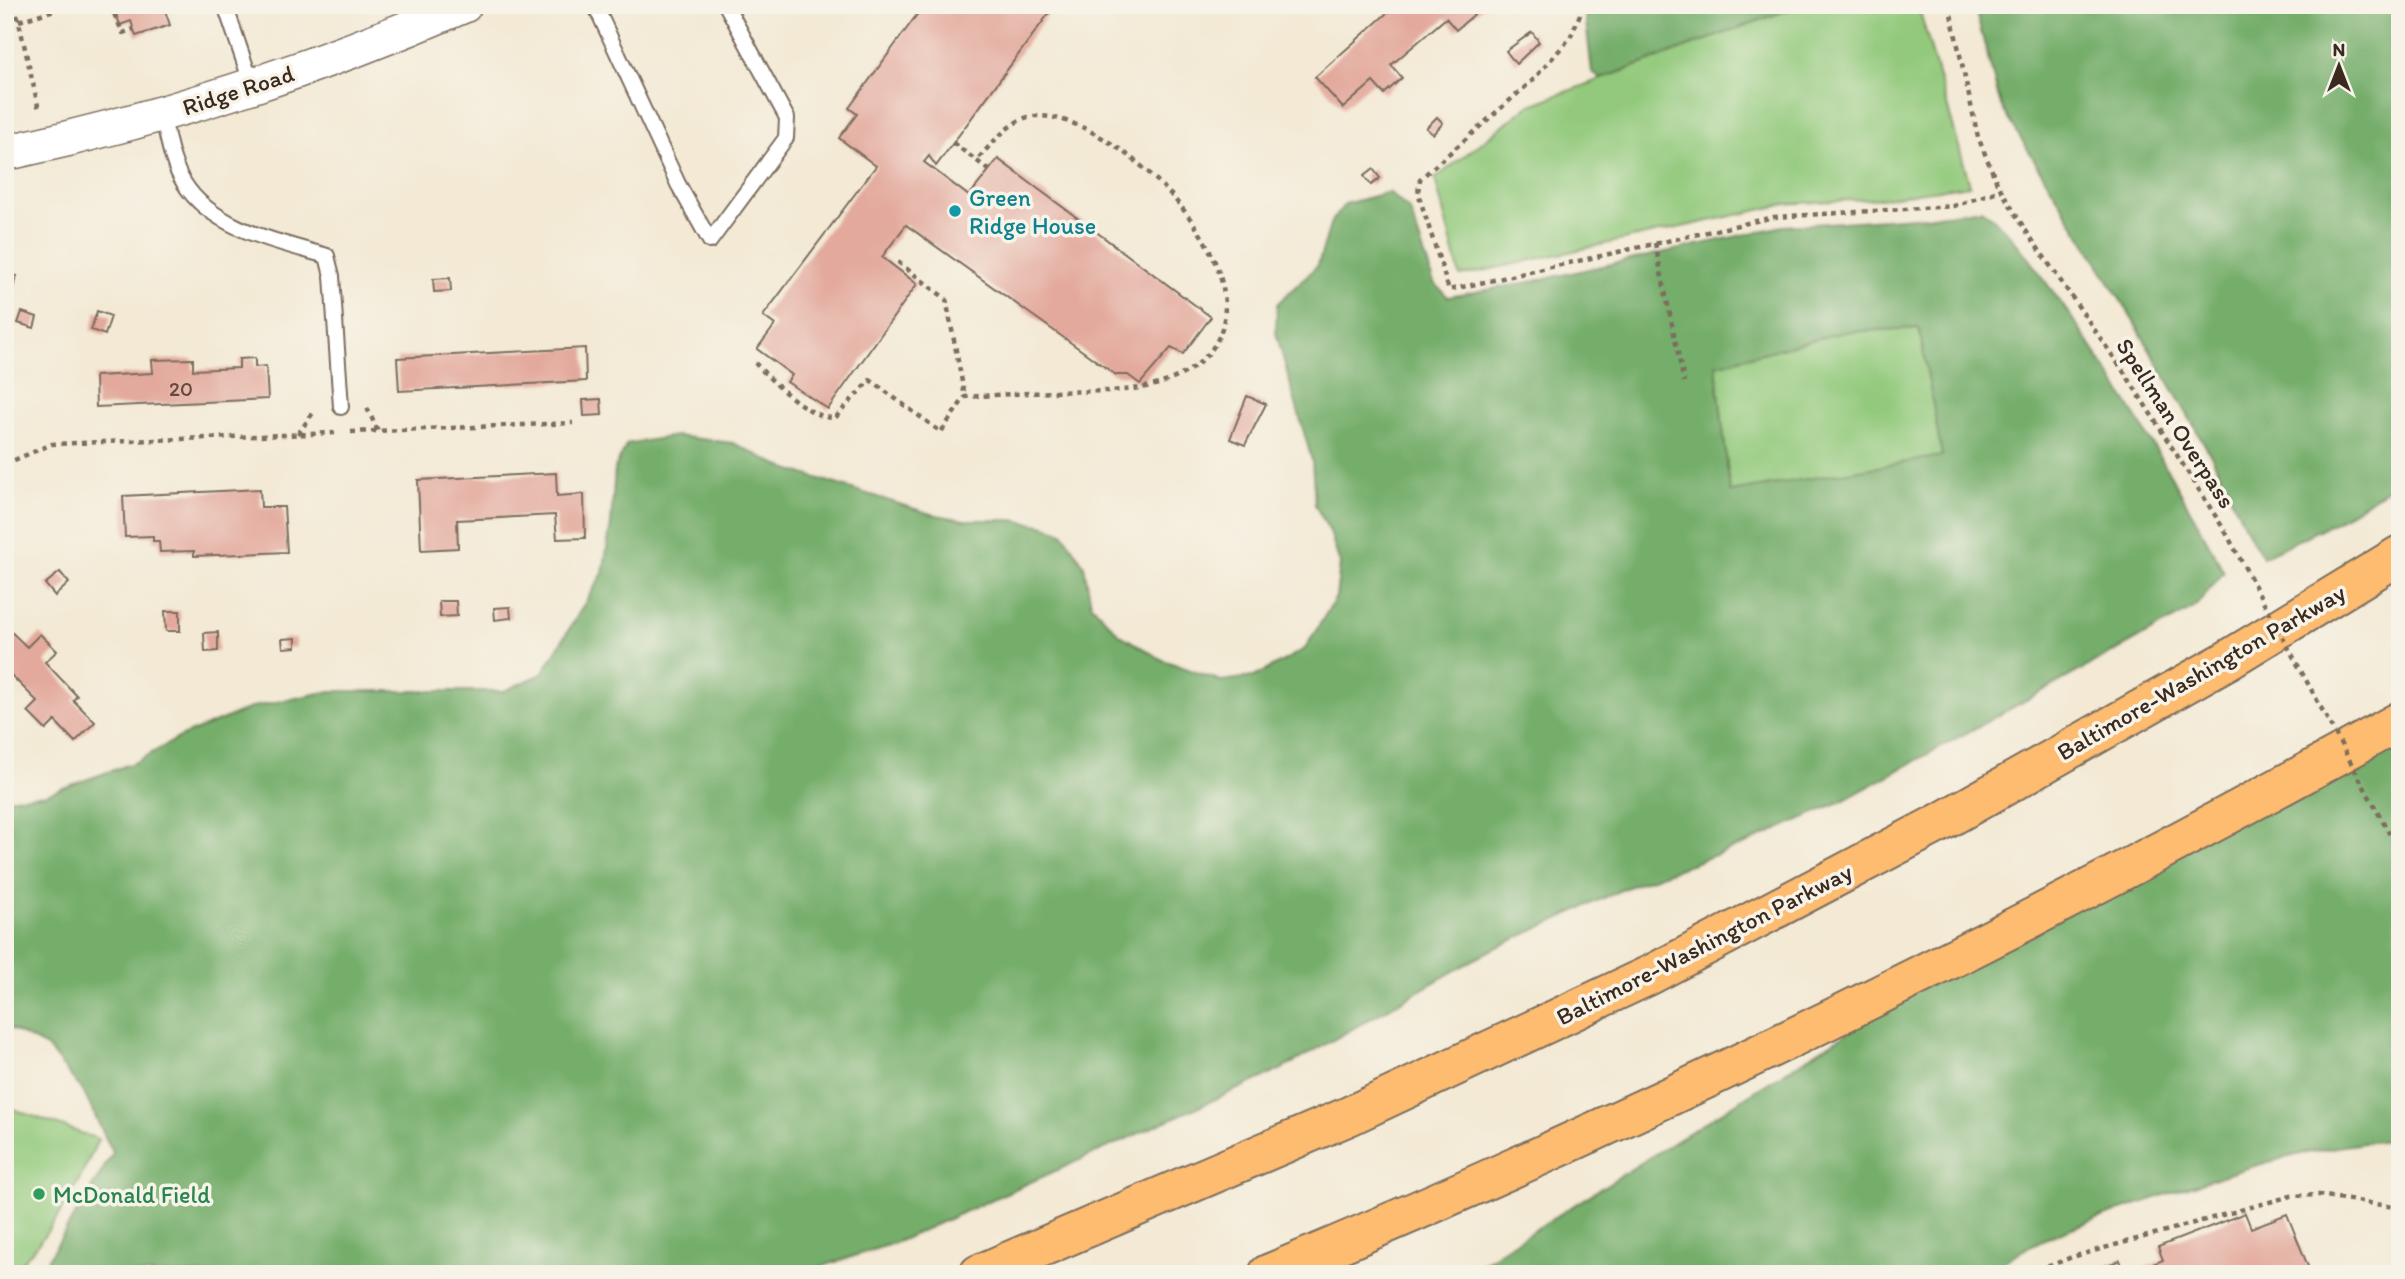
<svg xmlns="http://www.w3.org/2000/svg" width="2405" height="1279" font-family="Itim,sans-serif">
  <rect width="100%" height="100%" fill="#f7f3e8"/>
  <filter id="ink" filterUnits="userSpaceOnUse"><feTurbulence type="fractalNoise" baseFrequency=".0143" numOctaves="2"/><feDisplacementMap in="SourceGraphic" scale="14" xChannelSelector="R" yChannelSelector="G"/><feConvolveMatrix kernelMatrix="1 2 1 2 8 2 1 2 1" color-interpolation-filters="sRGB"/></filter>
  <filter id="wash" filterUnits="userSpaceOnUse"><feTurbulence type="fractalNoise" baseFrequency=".00686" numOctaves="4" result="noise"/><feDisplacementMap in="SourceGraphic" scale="28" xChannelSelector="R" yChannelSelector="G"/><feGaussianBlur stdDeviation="1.57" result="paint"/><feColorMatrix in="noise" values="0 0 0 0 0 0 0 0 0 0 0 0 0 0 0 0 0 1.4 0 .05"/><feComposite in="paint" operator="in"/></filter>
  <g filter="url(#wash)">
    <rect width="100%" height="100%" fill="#f3e9d4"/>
    <g fill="#92c97b" stroke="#667a4c" stroke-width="2">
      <path d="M1850,5h68l52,180 -85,13 -99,6 -326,72 -25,-97 93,-73 262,-97z"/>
      <path d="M1920,328l22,128 -212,37 -14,-128 127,-33z"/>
      <path d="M5,1106l93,33c-22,52 -47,95 -87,135h-6z"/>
    </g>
    <g fill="#75ad6b" stroke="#586c44" stroke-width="2" fill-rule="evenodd">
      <path d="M1584,5h266l-60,4 -189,70 -9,-7z"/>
      <path d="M1974,5h426v476l-65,41 -72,35 -14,-22 -37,-78 -78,-135 -133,-216z"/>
      <path d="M1389,192l21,19 24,72 14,14 87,-16 248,-55 162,-11 36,-6c31,22 50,54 73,84 64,88 119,183 170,279l-30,36 -350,192 -99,44 -122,45 -132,61 -211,120 -383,172 -98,32h-760l74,-121 -30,-62 -36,-44 -42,-21v-227l41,-5 90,-32 46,-26 71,-29 77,-16h174l38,-17 61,-101 8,-49 4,-56 12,-24 49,-8 57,7 49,24 149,47 34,6h47l34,6 17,7 7,11 14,21 7,39 28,30 44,26 58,21 33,-4 51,-28 31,-52 4,-33 -10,-32 -15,-27 -3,-44 -36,-128 1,-29 41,-39 13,-43 14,-18zM1919,328l23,128 -212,36 -14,-127 127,-33z"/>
      <path d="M2400,721v418c-102,8 -178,36 -273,69 -47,17 -101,33 -139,66h-523l526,-332z"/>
    </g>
    <g id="blocks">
      <g fill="#e3a99c">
        <path d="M126,5h37l7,20 -34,11 -5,-15 -11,4 -5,-14z"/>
        <path d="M924,5h131l-119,161 -7,-10 -5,6 45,34 29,-37 213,158 -28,37 -12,-6 -31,36 -12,-9h-12l-210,-150 -24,32 35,27 -89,125 -41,-27 5,-7 -35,-26 18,-24 -12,-9 113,-150 -37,-28 18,-24 -8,-6z"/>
        <path d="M1396,5h89l-29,25 -10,-12 -55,47 11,13 -18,16 -11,-12 -30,26 -28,-31z"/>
        <path d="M1532,32l7,10 -23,22 -10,-13z"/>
        <path d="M1437,117l6,6 -10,11 -7,-6z"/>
        <path d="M1373,169l7,9 -9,7 -7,-9z"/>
        <path d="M5,273l12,3 -5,15 -7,-1z"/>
        <path d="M450,278l1,13 -17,1 -1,-13z"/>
        <path d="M97,311l14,5 -6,19 -14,-5z"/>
        <path d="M22,312l15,5 -3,11 -16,-5z"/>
        <path d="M585,348l1,33 -187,10 -2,-33z"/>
        <path d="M255,358v9l11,-1 2,33 -172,8 -1,-31 58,-3 -1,-13 41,-1v11l46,-2v-9z"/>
        <path d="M1247,396l19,8 -21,41 -15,-6z"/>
        <path d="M601,399l1,16 -18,1 -1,-16z"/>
        <path d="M556,473l1,23 27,-2 1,44 -28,1 -2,-24 -98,5 1,28 -37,2 -3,-70z"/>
        <path d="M260,489l1,18h23l3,45 -93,4v-5l-34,1 -1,-11h-6v-5l-28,1 -2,-41z"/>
        <path d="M60,572l9,11 -14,13 -10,-12z"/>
        <path d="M439,601h17l1,15 -17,1z"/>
        <path d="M510,607l1,11 -16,2 -1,-12z"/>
        <path d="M165,611h15v20h-14z"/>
        <path d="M5,626l22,21 13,-13 17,17 -12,11 32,34 -4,4 22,22 -20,20 -20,-21 -9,9 -18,-18 10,-10 -33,-33z"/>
        <path d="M218,632v19l-13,1 -1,-19z"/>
        <path d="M296,638v9l-13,1 -1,-9z"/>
        <path d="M2245,1213l6,15 36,-14 24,60h-182l34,-14 -5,-13z"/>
        <path d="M2120,1260l5,14h-39z"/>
        <path d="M2400,1263v11h-27z"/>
      </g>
    </g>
  </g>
  <g filter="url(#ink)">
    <use href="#blocks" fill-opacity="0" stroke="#7b6d5e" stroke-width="2"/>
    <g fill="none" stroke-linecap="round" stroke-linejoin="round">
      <defs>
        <g id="service">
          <path d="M225,5l27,80"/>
          <path d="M595,5l83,179 32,57 76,-103 1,-20 -61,-113"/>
          <path d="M162,115c6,22 9,48 22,68 28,46 95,59 143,73l5,20 9,131"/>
        </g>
        <path id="tertiary" d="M5,153c158,-34 311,-84 459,-148"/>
        <g id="motorway">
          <path d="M979,1274l370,-158 301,-141 291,-153 285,-161 174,-106"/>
          <path d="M1268,1274c388,-161 765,-349 1132,-553"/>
        </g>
      </defs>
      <use href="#service" stroke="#7b6d5e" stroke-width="18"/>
      <use href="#tertiary" stroke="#7b6d5e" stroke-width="38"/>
      <use href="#motorway" stroke="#7b6d5e" stroke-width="42"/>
      <g stroke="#7b6d5e" stroke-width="4.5" stroke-dasharray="5 5" stroke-linecap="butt">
        <path d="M15,5l24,105"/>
        <path d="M110,5l13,28 11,-4"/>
        <path d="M1584,5l-14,33 -37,42 -113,99 -2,14 31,97 325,-73 180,-11 47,-16"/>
        <path d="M1949,5l29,132 19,46 27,45 104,150 97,153"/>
        <path d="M19,21l51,-16"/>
        <path d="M953,143l36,27"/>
        <path d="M1655,243l29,139"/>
        <path d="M898,262l48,37 19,98"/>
        <path d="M755,363c17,18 54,56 80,55l35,-38 71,52 24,-35c30,-2 60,-4 90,-5 47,-2 99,4 139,-25 102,-76 -74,-256 -160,-251 -22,1 -44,30 -58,45"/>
        <path d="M367,408l11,23"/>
        <path d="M351,432l222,-9"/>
        <path d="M298,434l17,-24"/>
        <path d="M5,464l47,-20 283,-11"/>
        <path d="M2029,1274l43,-17 219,-61 28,-1 81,13"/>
      </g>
      <use href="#service" stroke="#fff" stroke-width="14"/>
      <use href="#tertiary" stroke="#fff" stroke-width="35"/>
      <use href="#motorway" stroke="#fdbc70" stroke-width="38"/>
      <path stroke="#7b6d5e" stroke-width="4.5" stroke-dasharray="5 5" stroke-linecap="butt" d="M2225,531l175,322"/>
    </g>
  </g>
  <circle fill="#0f9aa8" stroke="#f7f3e8" stroke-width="2.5" cx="955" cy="211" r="7"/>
  <circle fill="#2e9e5b" stroke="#f7f3e8" stroke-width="2.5" cx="39" cy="1194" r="7"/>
  <g text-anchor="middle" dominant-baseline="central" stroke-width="7" stroke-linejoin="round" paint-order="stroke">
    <g font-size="21" fill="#654a3e">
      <text x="181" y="388">20</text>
    </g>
    <g font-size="24" fill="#3b2a1e" stroke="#f7f3e8">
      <text transform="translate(238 90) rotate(-18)">Ridge Road</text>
      <text transform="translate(2176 423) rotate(57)">Spellman Overpass</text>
      <text transform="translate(2201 672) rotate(-30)">Baltimore-Washington Parkway</text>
      <text transform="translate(1704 944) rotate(-27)">Baltimore-Washington Parkway</text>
    </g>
    <g font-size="24" fill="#0d838f" stroke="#f7f3e8" text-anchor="start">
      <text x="969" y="197">Green<tspan x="969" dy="28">Ridge House</tspan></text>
    </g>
    <g font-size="24" fill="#27864d" stroke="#f7f3e8" text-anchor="start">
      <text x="53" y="1194">McDonald Field</text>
    </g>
  </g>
  <rect width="2405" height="1279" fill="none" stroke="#f7f3e8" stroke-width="28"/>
  <g transform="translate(2339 66)" stroke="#f7f3e8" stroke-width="5" paint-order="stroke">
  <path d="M0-5L12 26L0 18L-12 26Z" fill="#3b2a1e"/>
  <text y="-10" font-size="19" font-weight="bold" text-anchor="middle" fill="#3b2a1e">N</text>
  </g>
</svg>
